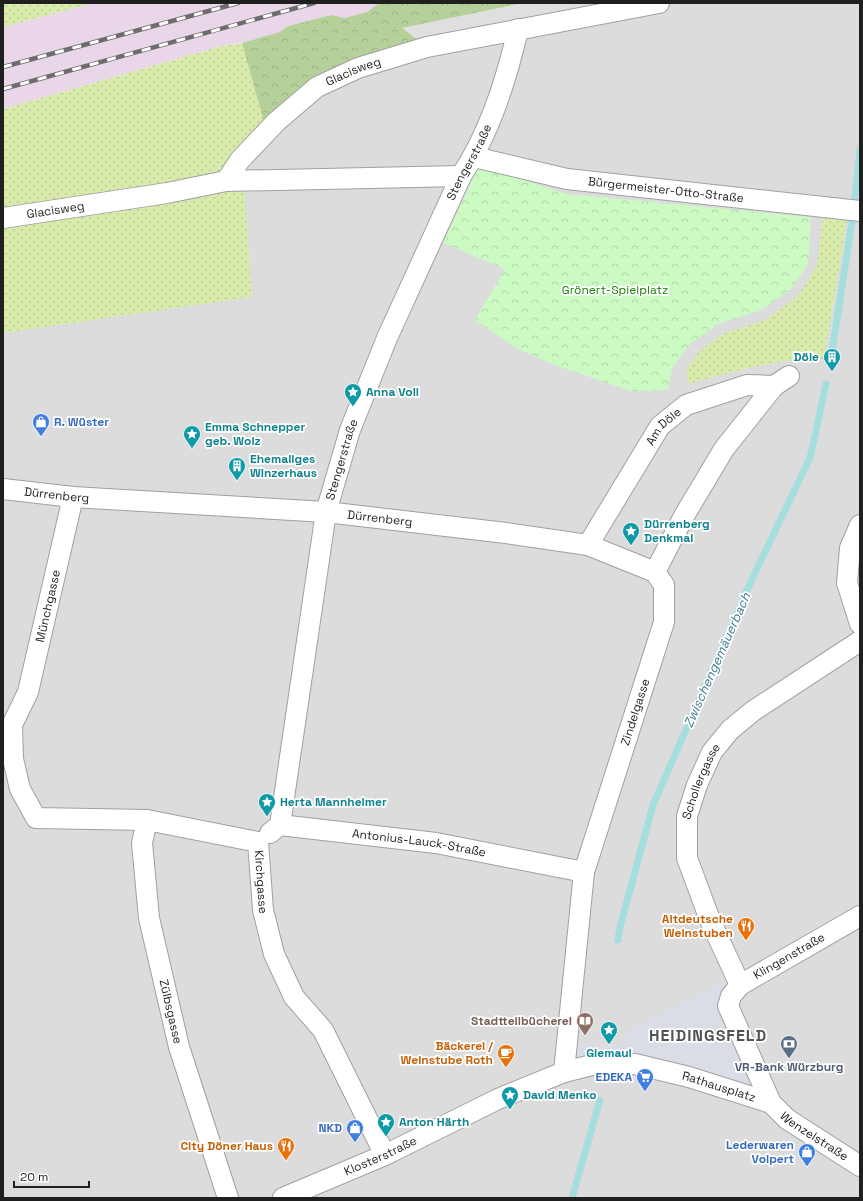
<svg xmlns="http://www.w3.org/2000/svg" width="863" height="1201" font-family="'Space Grotesk',sans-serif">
  <defs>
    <pattern id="grass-dots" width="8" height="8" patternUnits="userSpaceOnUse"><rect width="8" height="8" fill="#d9ebab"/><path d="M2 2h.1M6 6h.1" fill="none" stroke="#bac993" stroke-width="1.8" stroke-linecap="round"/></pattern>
    <pattern id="forest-crowns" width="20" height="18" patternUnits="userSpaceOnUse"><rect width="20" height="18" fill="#b6d09a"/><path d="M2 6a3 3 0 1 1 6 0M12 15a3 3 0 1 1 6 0" fill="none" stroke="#9cb284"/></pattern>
    <pattern id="park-crowns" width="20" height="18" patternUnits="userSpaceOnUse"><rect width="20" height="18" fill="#cbfac3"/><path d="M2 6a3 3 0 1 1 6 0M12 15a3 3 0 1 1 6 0" fill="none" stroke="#aed6a7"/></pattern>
  </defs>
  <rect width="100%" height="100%" fill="#f0eae6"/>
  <path fill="#dddcdd" d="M379,3h481v1195h-857v-867l249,-35 -10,-126 27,-31 -27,-96 125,-31z"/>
  <path fill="#e9d7e9" d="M94,3h285l-12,9 -22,6 -15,-3 -42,11 -8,6 -26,8 -32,6 -219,63v-82z"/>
  <g fill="url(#grass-dots)">
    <path d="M3,3h91l-91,24z"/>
    <path d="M242,43l22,79 -23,24 11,151 -249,36v-224l219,-63z"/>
    <path d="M823,216l24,3 -23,141c-26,-7 -108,16 -136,24l-1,-15 13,-18 23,-17 42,-14 33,-24 19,-30z"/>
  </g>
  <path fill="url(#forest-crowns)" d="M379,3h145l-121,25 24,19 -163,75 -22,-79 38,-11 8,-6 43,-11 14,3 22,-6z"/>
  <path fill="url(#park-crowns)" d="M479,166l87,28 245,23 -3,47 -17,25 -30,21 -43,14 -27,19 -19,25 -4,22 -37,1 -79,-27 -34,-15 -43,-29 30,-51 -62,-26z"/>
  <path fill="#dfdfdf" d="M524,3h135l-232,44 -25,-19z"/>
  <path fill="#dadde6" d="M725,981l46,122 -82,-26 -111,-9 1,-25 47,3 1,-16z"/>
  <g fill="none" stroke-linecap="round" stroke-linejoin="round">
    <g stroke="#a6dede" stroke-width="7">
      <path d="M831,358l22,-143 7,-65"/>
      <path d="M618,940l2,-13 33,-122 99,-226 58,-121 16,-74"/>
      <path d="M572,1198l28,-98"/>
    </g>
    <defs>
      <g id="minor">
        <path id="s1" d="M474,157l93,22 293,32"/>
        <path d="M226,181l235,-5"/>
        <path id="s2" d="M3,218l164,-25 59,-12 14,-21 36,-38 41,-35 41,-19 69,-21 232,-44"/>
        <path id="s3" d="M3,489l70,8 253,15 180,21 82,12 67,27"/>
        <path d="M73,497l-45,195 -16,33 1,34 7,30 16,29 111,2 111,22"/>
        <path d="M860,525l-10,23 -3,35 13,41"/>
        <path id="s4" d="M588,545l72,-119 26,-21 61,-20 27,1 15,-10"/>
        <path d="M655,572l29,-56 40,-67 50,-63"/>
        <path id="s5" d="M147,820l-5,23 7,75 30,129 49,151"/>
        <path id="s6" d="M280,825l46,-313 24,-82 37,-92 74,-162c28,-42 46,-98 57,-147"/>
        <path id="s7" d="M270,833l10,-8 156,18 148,29"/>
        <path id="s8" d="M258,842l5,68 11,44 20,43 29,33 62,125"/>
        <path id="s9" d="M860,916l-120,69 -9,11 -3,10 43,97 16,16 73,47"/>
        <path id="s10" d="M740,985l-30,-65 -23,-62v-42l10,-31 15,-33 18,-22 23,-19 107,-70"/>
        <path id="s11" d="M564,1072l20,-200 80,-250v-37l-9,-13"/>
        <path id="s12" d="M283,1198l102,-43 113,-56 66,-27 28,-7 43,-1 54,13 82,26"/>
      </g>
    </defs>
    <use href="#minor" stroke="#a0a0a0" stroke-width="22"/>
    <use href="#minor" stroke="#fff" stroke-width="20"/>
    <defs>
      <g id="rail">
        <path d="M3,67l235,-64"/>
        <path d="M3,89l311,-86"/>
      </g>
    </defs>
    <use href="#rail" stroke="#6d6d6d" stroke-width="4.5"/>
    <use href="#rail" stroke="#fff" stroke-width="3" stroke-dasharray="9" stroke-linecap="butt"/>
  </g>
  <defs>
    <symbol id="building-pin" viewBox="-11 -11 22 30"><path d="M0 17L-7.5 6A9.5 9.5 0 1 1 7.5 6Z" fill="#0f9aa8" stroke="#fff"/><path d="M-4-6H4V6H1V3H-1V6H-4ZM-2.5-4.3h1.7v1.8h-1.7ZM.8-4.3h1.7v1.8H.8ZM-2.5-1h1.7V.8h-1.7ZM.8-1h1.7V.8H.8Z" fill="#fff"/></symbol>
    <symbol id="sight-pin" viewBox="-11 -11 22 30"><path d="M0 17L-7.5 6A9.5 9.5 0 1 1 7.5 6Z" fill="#0f9aa8" stroke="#fff"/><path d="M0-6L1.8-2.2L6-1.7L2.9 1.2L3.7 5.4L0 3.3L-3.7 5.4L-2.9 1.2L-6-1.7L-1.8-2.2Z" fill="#fff"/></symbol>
    <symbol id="shop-pin" viewBox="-11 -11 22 30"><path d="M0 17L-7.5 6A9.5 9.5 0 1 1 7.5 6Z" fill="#3f7fe0" stroke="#fff"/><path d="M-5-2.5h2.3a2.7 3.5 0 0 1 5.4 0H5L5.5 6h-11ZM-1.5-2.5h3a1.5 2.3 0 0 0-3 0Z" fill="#fff"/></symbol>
    <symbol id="restaurant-pin" viewBox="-11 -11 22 30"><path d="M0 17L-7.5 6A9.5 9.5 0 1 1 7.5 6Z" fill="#e8710a" stroke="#fff"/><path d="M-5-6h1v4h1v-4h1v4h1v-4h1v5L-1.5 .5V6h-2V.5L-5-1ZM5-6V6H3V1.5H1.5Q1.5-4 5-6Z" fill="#fff"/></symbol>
    <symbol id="library-pin" viewBox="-11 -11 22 30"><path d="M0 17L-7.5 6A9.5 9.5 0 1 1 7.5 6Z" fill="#8d6e63" stroke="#fff"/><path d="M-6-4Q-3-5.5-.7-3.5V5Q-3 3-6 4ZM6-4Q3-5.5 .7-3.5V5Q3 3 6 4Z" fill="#fff"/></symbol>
    <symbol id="bank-pin" viewBox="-11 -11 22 30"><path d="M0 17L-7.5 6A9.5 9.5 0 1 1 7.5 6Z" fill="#5c6f8a" stroke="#fff"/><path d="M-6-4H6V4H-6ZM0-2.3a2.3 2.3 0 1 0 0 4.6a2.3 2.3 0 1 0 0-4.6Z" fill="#fff"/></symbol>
    <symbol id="cafe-pin" viewBox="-11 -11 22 30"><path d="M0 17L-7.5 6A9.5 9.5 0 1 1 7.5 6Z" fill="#e8710a" stroke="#fff"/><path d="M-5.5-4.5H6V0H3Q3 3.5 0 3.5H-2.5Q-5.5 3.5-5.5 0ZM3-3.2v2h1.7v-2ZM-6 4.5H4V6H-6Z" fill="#fff"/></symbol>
    <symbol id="supermarket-pin" viewBox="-11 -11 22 30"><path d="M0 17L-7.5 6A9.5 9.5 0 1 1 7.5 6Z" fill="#3f7fe0" stroke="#fff"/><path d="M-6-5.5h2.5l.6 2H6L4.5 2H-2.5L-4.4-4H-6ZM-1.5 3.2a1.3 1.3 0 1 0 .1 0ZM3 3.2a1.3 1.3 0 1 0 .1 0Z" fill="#fff"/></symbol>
  </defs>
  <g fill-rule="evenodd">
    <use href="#building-pin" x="822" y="347" width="20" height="27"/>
    <use href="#sight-pin" x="343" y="382" width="20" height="27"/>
    <use href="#shop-pin" x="31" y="412" width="20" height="27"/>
    <use href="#sight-pin" x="182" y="424" width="20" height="27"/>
    <use href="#building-pin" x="227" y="456" width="20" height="27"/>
    <use href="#sight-pin" x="621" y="521" width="20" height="27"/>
    <use href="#sight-pin" x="257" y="792" width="20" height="27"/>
    <use href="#restaurant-pin" x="736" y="916" width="20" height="27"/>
    <use href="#library-pin" x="575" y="1011" width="20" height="27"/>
    <use href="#sight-pin" x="599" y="1020" width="20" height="27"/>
    <use href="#bank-pin" x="779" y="1034" width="20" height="27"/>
    <use href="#cafe-pin" x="496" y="1043" width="20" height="27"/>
    <use href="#supermarket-pin" x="635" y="1067" width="20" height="27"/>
    <use href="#sight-pin" x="500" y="1085" width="20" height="27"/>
    <use href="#sight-pin" x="376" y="1112" width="20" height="27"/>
    <use href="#shop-pin" x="345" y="1118" width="20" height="27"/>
    <use href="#restaurant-pin" x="276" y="1136" width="20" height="27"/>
    <use href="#shop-pin" x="797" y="1142" width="20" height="27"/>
  </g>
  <g text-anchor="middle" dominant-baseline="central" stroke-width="3.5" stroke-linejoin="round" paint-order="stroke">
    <g font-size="12" fill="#1f1f1f" stroke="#fff">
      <text stroke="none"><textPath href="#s2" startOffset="397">Glacisweg</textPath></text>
      <text stroke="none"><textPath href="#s6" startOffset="695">Stengerstraße</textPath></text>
      <text stroke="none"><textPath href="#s1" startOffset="195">Bürgermeister-Otto-Straße</textPath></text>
      <text stroke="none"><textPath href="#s2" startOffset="53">Glacisweg</textPath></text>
      <text stroke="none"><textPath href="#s4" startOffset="141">Am Döle</textPath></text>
      <text stroke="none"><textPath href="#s6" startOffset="371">Stengerstraße</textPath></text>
      <text stroke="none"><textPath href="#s3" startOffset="54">Dürrenberg</textPath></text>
      <text stroke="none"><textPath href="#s3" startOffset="378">Dürrenberg</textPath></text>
      <text transform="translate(48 606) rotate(-77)">Münchgasse</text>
      <text stroke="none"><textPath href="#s11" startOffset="369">Zindelgasse</textPath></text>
      <text stroke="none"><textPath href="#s10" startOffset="217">Schollergasse</textPath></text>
      <text stroke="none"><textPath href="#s7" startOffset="153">Antonius-Lauck-Straße</textPath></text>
      <text stroke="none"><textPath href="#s8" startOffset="40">Kirchgasse</textPath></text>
      <text transform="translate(789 956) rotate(-30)">Klingenstraße</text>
      <text stroke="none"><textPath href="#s5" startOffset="195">Zülbsgasse</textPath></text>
      <text stroke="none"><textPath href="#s12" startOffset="467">Rathausplatz</textPath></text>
      <text stroke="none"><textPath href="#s9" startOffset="324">Wenzelstraße</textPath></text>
      <text stroke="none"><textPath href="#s12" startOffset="106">Klosterstraße</textPath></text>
    </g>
    <g font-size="12" fill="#1b810a" stroke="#fff">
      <text x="615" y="290">Grönert-Spielplatz</text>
    </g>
    <g font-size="12" font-weight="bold" fill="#0d838f" stroke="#fff" text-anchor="start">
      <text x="819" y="357" text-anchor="end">Döle</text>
      <text x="366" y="392">Anna Voll</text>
      <text x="205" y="427">Emma Schnepper<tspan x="205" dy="14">geb. Wolz</tspan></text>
      <text x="250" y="459">Ehemaliges<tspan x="250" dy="14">Winzerhaus</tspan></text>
      <text x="644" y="524">Dürrenberg<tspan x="644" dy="14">Denkmal</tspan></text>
      <text x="280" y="802">Herta Mannheimer</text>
      <text x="609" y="1053" text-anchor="middle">Giemaul</text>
      <text x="523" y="1095">David Menko</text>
      <text x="399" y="1122">Anton Härth</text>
    </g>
    <g font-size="12" font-weight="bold" fill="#366cbe" stroke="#fff" text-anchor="end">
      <text x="54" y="422" text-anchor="start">R. Wüster</text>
      <text x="632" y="1077">EDEKA</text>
      <text x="342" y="1128">NKD</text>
      <text x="794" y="1145">Lederwaren<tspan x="794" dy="14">Volpert</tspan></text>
    </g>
    <g font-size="12" font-weight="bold" fill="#c56008" stroke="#fff" text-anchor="end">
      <text x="733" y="919">Altdeutsche<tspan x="733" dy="14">Weinstuben</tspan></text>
      <text x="493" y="1046">Bäckerei /<tspan x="493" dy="14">Weinstube Roth</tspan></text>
      <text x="273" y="1146">City Döner Haus</text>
    </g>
    <g font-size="12" font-weight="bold" fill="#785e54" stroke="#fff" text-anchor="end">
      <text x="572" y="1021">Stadtteilbücherei</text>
    </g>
    <g font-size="12" font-weight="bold" fill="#4e5e75" stroke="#fff">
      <text x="789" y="1067">VR-Bank Würzburg</text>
    </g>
    <g font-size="13" font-style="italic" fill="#3f7b91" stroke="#fff">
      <text transform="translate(717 660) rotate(-66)">Zwischengemäuerbach</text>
    </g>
    <g font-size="16" font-weight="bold" letter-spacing="1" fill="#525252" stroke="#fff">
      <text x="708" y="1035">HEIDINGSFELD</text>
    </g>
  </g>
  <rect width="863" height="1201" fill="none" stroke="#1f1f1f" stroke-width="8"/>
  <path d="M14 1181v6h75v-6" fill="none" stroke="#1f1f1f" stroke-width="2"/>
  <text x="20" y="1181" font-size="12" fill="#1f1f1f" stroke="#ffffff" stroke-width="3" paint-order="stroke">20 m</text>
</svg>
